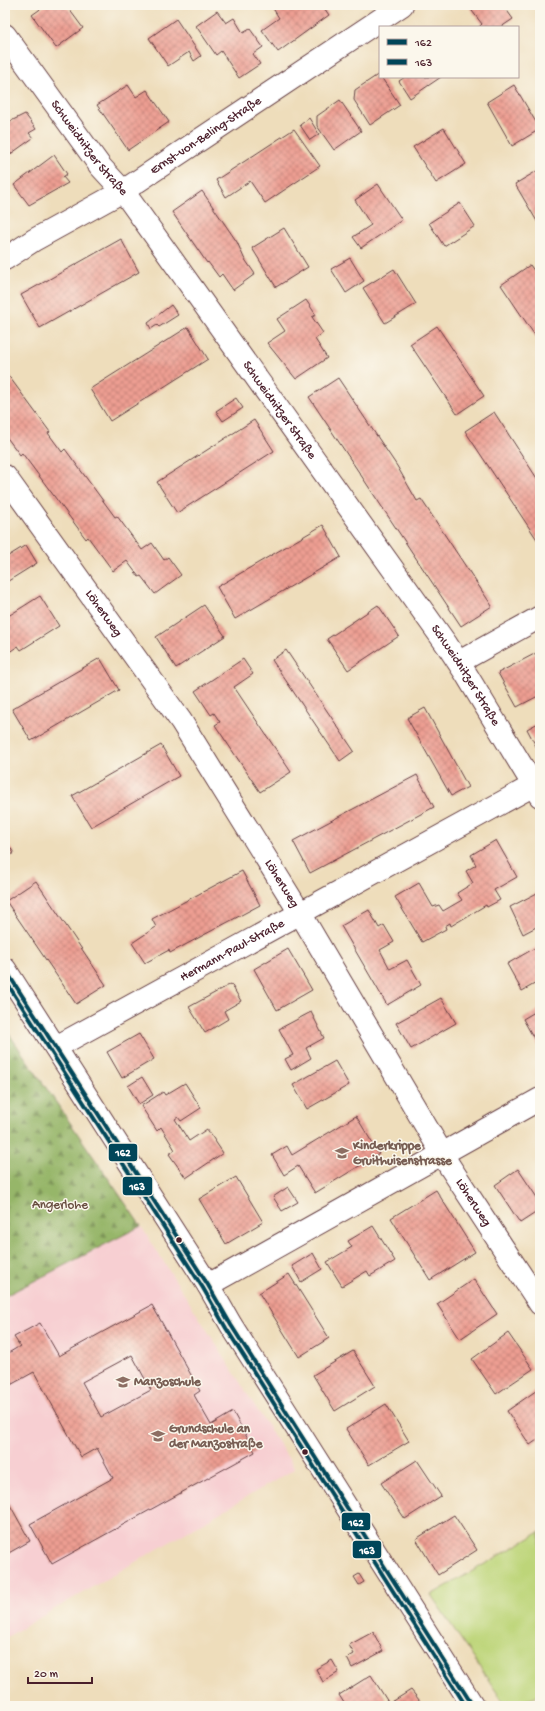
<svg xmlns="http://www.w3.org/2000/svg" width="545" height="1711" font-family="'Gochi Hand',sans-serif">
  <defs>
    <pattern id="forest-firs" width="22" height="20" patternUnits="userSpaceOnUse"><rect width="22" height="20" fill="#96b669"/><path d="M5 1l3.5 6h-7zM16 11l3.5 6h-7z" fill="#7c9357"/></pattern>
    <pattern id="building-cross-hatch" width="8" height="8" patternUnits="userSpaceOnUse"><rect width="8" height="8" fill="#ed9e92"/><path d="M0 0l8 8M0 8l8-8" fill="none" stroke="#c28077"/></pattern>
  </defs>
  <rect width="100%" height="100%" fill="#fbf7ec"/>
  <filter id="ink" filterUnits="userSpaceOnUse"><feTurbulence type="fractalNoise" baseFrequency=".025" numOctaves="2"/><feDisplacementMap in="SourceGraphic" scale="8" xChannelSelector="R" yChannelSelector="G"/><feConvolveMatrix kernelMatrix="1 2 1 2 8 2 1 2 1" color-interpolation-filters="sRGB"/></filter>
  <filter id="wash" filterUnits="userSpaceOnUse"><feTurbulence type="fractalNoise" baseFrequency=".012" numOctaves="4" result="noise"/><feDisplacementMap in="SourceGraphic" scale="16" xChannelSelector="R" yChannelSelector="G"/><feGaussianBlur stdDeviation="0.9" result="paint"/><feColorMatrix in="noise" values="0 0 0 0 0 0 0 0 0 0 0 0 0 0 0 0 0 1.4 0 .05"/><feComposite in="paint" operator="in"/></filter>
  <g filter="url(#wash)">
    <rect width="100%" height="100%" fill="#edb"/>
    <path fill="#f7cfd2" d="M141,1226l154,243 -290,169v-342z"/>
    <path fill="#bdd579" stroke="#847a52" d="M540,1532v162l-6,4 -28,8 -75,-111z"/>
    <path fill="url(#forest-firs)" stroke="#706a4a" d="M5,1028l136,198 -136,70z"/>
    <g id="blocks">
      <g fill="url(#building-cross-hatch)" fill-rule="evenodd">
        <path d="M46,5h20l17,23 -27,20 -24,-33z"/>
        <path d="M271,5h51l7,10 -51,37 -16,-22 17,-12z"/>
        <path d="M473,5h30l10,14 -12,8h-22l3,-3 -13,-17z"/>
        <path d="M217,11l9,12 8,-5 9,15 7,-4 13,18 -10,7 7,10 -21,14 -18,-27 -5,4 -20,-29z"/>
        <path d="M176,19l25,37 -7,5 -5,-9 -21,14 -19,-28z"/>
        <path d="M379,74l21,31 -30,20 -16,-25 1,-10z"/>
        <path d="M405,77h36l-31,21 -11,-17z"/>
        <path d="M128,85l8,12 11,-7 22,32 -41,28 -31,-45z"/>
        <path d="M514,85l26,44 -28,17 -25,-44z"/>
        <path d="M340,100l21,31 -27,19 -17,-24v-10z"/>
        <path d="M25,114l11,15 -7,4 4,5 -28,20v-34z"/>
        <path d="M309,118l10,16 -9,6 -10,-15z"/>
        <path d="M444,128l22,36 -30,19 -23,-36z"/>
        <path d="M294,129l26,37 -55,37 -15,-22 -24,16 -10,-17z"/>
        <path d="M54,155l13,19 -4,3 5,6 -39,22 -15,-20z"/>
        <path d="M537,171l3,6v44l-2,2 -23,-39z"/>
        <path d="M378,184l24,36 -41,28 -8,-11 18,-12 -16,-25z"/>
        <path d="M202,191l35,51 7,16 11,16 -22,16 -11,-16 -3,3 -11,-15 -1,1 -35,-51z"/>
        <path d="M460,203l15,23 -31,20 -15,-23z"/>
        <path d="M284,228l24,39 -32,20 -24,-39z"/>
        <path d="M121,239l18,33 -99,56 -19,-33z"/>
        <path d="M350,258l14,23 -18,12 -15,-24z"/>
        <path d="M530,265l10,14v64l-39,-58z"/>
        <path d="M394,269l22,35 -31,19 -22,-35z"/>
        <path d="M306,300l10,15 -4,2 11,16 -8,6 12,19 -31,21 -29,-36 18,-12 -8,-12z"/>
        <path d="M171,305l7,10 -19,12 -2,-2 -6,4 -3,-6z"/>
        <path d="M437,326l47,70 -27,18 -47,-70z"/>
        <path d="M188,327l20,32 -98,62 -20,-32z"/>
        <path d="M5,371l45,61 -2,1 14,19 3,-3 50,68 2,-1 25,34 10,-7 12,17 4,-3 13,18 -26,19 -14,-18 -2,1 -12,-16 -14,10 -25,-34 -2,2 -64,-86 -2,2 -15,-20z"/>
        <path d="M338,378l59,88 20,35 4,-2 71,107 -31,20 -152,-229z"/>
        <path d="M236,398l7,10 -20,13 -7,-10z"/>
        <path d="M494,412l46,71v61l-75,-113z"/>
        <path d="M254,420l20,31 -97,62 -20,-31z"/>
        <path d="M323,525l18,32 -106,62 -18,-32z"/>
        <path d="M26,545l11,18 -32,20v-25z"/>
        <path d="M40,596l19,30 -38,24 -3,-4 -13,9v-37z"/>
        <path d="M204,605l21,31 -49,32 -20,-31z"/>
        <path d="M378,605l21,31 -51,34 -21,-31z"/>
        <path d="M286,650l68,101 -14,10 -68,-101z"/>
        <path d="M540,651v44l-23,12 -19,-34z"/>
        <path d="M100,658l19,32 -88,51 -19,-32z"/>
        <path d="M243,659l10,15 -19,13 57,85 -31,20 -45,-67 5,-3 -6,-9 -3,2 -16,-24z"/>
        <path d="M425,708l43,79 -17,9 -44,-78z"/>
        <path d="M540,722v32l-13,-25z"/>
        <path d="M161,745l18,31 -88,51 -19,-31z"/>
        <path d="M417,775l17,32 -124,66 -17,-32z"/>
        <path d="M496,840l21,37 -23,13 6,10 -13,7 -1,-2 -35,21 -1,-3 -5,3 1,3 -24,13 -27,-45 24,-14 14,24 6,-2 4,6 19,-11 -5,-7 16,-10 -7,-12 10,-6 -5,-10z"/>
        <path d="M5,841l9,12 -9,6z"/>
        <path d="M242,871l18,34 -90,48 -1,-3 -24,13 -13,-20 24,-16 -4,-8z"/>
        <path d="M36,881l70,104 -30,19 -70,-103z"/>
        <path d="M539,892l1,33 -17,9 -13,-27z"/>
        <path d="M369,910l10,18 5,-3 10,17 -14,8 10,19 17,-9 14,25 -34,20 -46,-79z"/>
        <path d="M540,945v36l-18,10 -15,-27z"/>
        <path d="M288,949l24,41 -35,20 -23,-41z"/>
        <path d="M231,984l10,17 -17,10 4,8 -23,14 -16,-26z"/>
        <path d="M441,998l15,25 -45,26 -15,-26z"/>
        <path d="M540,1009v40l-17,-30z"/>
        <path d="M311,1012l13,26 -18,10 5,10 -20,12 -6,-11 8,-4 -14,-26z"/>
        <path d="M139,1034l15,25 -32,19 -15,-26z"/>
        <path d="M335,1061l14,24 -42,24 -14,-24z"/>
        <path d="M142,1077l11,18 -14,9 -11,-18z"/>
        <path d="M185,1083l16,25 -20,13 -3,-4 -3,2 14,22 18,-12 16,24 -37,25 -17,-24 6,-4 -14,-23 -4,4 -16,-25 22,-14 2,3z"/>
        <path d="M356,1116l23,38 -64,39 -17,-27 -14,9 -12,-20 15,-9 5,9z"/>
        <path d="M518,1169l22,33v8l-20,13 -25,-38z"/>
        <path d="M236,1177l27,45 -37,22 -27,-45z"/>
        <path d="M288,1187l10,15 -16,9 -9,-14z"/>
        <path d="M436,1190l39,62 -45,28 -39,-62z"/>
        <path d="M373,1226l22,35 -25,15 -3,-5 -25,15 -15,-24 25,-15 -4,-6z"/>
        <path d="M313,1253l9,16 -21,13 -9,-16z"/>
        <path d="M289,1274l40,64 -30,19 -40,-64z"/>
        <path d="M474,1279l23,35 -37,25 -23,-35z"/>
        <path d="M152,1305l48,86 -6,4 17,30 22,-13 22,40 -203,112 -22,-40 83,-46 -16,-30 -16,9 -47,-85 -29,16v-33l15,-9 -6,-9 26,-14 19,33zM132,1355l19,35 -50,27 -19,-35z"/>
        <path d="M508,1333l25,36 -37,25 -24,-35z"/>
        <path d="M353,1351l22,35 -40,25 -22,-36z"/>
        <path d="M540,1388v50l-10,7 -23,-34z"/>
        <path d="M386,1404l23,37 -40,24 -23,-36z"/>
        <path d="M417,1460l24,36 -36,23 -24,-36z"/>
        <path d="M5,1496l25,45 -25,14z"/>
        <path d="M454,1515l23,35 -39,25 -22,-36z"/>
        <path d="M359,1574l5,8 -5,3 -5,-8z"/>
        <path d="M373,1632l10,19 -31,17 -5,-10 7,-4 -5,-9z"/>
        <path d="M332,1660l7,12 -16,10 -7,-13z"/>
        <path d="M371,1675l17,27 -7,4h-35l-7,-11z"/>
        <path d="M411,1690l13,16h-36l-1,-1z"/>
      </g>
    </g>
  </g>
  <g filter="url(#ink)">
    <use href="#blocks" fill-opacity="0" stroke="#633c41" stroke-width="1"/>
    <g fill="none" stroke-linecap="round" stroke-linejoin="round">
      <defs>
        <g id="minor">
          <path id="s1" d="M5,35l95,131 23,25 324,454 19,29 74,122"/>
          <path id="s2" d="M5,259l29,-19 89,-49 279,-186"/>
          <path id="s3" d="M5,476l176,245 119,192 150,254 90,137"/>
          <path d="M459,662l81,-45"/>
          <path id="s4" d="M56,1047l478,-262"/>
          <path d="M208,1285l332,-186"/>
        </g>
        <path id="tertiary" d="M5,969l203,316 23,40 242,381"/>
      </defs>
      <use href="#minor" stroke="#633c41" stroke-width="24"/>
      <use href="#tertiary" stroke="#633c41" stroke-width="24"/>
      <use href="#minor" stroke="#fff" stroke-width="22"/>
      <use href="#tertiary" stroke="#fff" stroke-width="22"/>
      <defs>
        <path id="bus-1" d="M5,969l203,316 23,40 242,381"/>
        <path id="bus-2" d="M5,980l198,308 23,40 240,378"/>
      </defs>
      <use href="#bus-1" stroke="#fbf7ec" stroke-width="7"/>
      <use href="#bus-2" stroke="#fbf7ec" stroke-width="7"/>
      <use href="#bus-1" stroke="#00465a" stroke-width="4"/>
      <use href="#bus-2" stroke="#00465a" stroke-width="4"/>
    </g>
  </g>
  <defs>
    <symbol id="school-bare" viewBox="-9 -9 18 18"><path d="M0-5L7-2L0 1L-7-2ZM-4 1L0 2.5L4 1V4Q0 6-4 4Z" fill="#8d6e63" stroke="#fbf7ec" stroke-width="2.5" paint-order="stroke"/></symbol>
  </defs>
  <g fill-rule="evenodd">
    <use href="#school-bare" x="332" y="1143" width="20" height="20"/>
    <use href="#school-bare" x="113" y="1372" width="20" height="20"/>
    <use href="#school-bare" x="148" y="1426" width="20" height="20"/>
  </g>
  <g fill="#4a1f2b" stroke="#fbf7ec" stroke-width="1.5">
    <circle cx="179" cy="1240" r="3.5"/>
    <circle cx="305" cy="1452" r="3.5"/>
  </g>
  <g text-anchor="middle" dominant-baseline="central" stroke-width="3" stroke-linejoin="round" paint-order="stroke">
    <g font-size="13" fill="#4a1f2b" stroke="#fbf7ec">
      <text stroke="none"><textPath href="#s2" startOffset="236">Ernst-von-Beling-Straße</textPath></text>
      <text stroke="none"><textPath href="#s1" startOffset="141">Schweidnitzer Straße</textPath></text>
      <text stroke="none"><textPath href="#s1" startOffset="465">Schweidnitzer Straße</textPath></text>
      <text stroke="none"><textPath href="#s3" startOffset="169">Löherweg</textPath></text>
      <text stroke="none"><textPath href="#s1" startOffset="789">Schweidnitzer Straße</textPath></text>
      <text stroke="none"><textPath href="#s3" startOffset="493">Löherweg</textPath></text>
      <text stroke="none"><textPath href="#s4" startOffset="201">Hermann-Paul-Straße</textPath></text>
      <text stroke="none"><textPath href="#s3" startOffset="865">Löherweg</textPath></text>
    </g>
    <g font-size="13" font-weight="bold" fill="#785e54" stroke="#fbf7ec" text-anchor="start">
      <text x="353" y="1146">Kinderkrippe<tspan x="353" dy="15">Gruithuisenstrasse</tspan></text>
      <text x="134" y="1382">Manzoschule</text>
      <text x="169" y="1429">Grundschule an<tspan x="169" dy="15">der Manzostraße</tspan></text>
    </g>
    <g font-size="13" fill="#674c3e" stroke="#fbf7ec">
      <text x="60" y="1205">Angerlohe</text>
    </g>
  </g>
  <g stroke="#fbf7ec" stroke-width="1.5">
    <rect x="108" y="1143" width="30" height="19" rx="4" fill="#00465a"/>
    <rect x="122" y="1176" width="31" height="20" rx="4" fill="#00465a"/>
    <rect x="341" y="1512" width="30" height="19" rx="4" fill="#00465a"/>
    <rect x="352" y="1540" width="30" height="19" rx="4" fill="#00465a"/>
  </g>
  <g font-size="11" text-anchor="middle" font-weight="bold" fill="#fff">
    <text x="123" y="1156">162</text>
    <text x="137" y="1190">163</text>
    <text x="356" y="1526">162</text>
    <text x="367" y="1554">163</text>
  </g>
  <rect width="545" height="1711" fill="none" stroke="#fbf7ec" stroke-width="20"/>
  <rect x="379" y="26" width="140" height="52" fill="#fbf7ec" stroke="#b4a19f"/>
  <rect x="387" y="39" width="20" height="6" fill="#00465a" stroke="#b4a19f"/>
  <text x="415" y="46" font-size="12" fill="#4a1f2b">162</text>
  <rect x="387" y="59" width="20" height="6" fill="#00465a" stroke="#b4a19f"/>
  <text x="415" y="66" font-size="12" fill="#4a1f2b">163</text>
  <path d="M28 1677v6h64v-6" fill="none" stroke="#4a1f2b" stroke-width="2"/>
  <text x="34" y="1677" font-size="12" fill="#4a1f2b" stroke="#fbf7ec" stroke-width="3" paint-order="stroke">20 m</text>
</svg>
